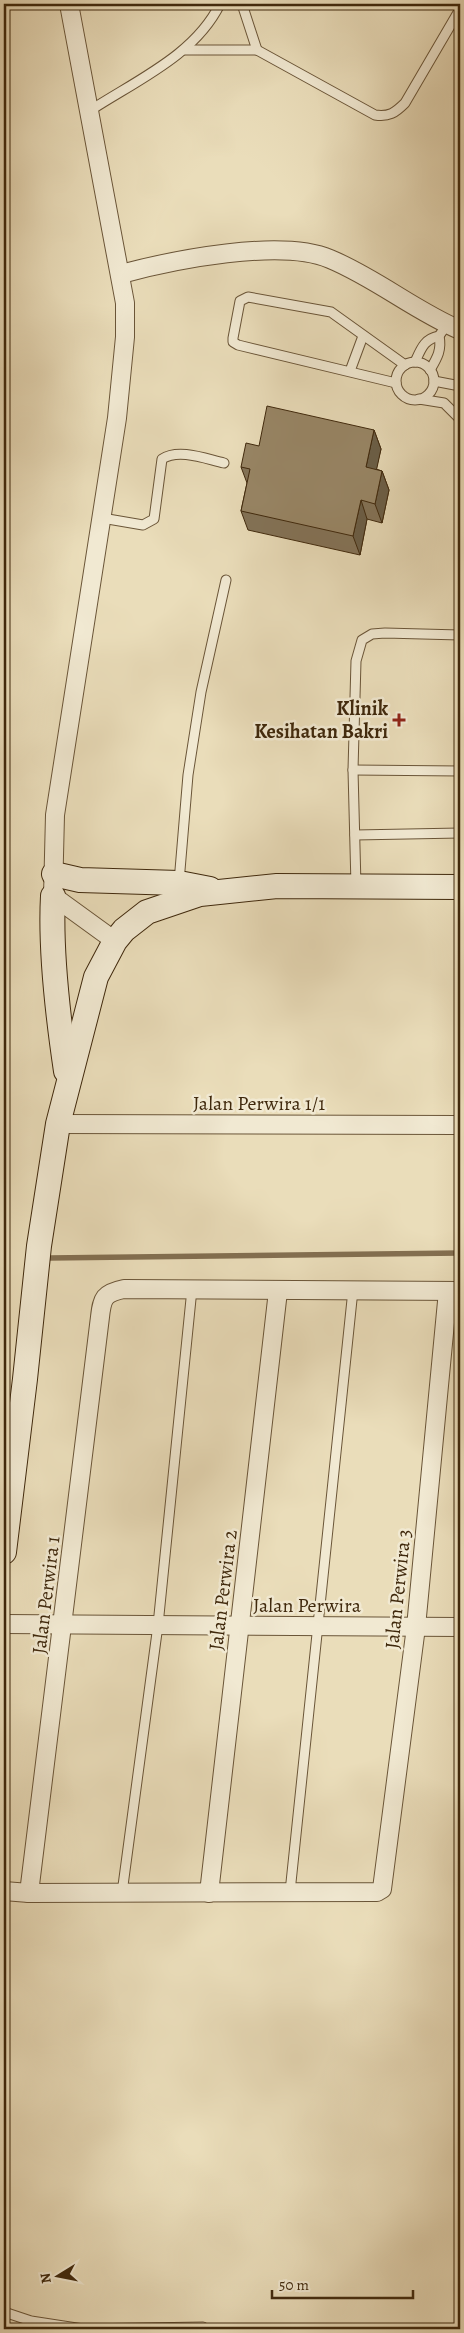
<svg xmlns="http://www.w3.org/2000/svg" width="464" height="2333" font-family="Alegreya,serif">
  <rect width="100%" height="100%" fill="#eaddba"/>
  <filter id="stains"><feTurbulence type="fractalNoise" baseFrequency=".004" numOctaves="4"/><feColorMatrix values="0 0 0 0 .2 0 0 0 0 .09 0 0 0 0 .02 0 0 0 .5 -.17"/></filter>
  <radialGradient id="worn" r=".72"><stop offset=".6" stop-color="#630" stop-opacity="0"/><stop offset="1" stop-color="#630" stop-opacity=".3"/></radialGradient>
  <g fill="none" stroke-linecap="round" stroke-linejoin="round">
    <path stroke="#836f51" stroke-width="5.5" d="M49,1258l411,-5"/>
    <defs>
      <g id="lane">
        <path d="M242,4l15,46"/>
        <path d="M185,50h72l118,65c14,2 20,-2 30,-12l55,-94"/>
        <path d="M91,110c46,-30 104,-55 129,-106"/>
        <path d="M415,362c6,-13 9,-23 24,-26l9,-13"/>
        <circle cx="415" cy="381" r="19"/>
        <path d="M430,370c7,-12 12,-20 9,-34"/>
        <path d="M350,371l13,-35"/>
        <path d="M434,381l26,5"/>
        <path d="M396,383l-158,-38 -5,-3v-4l7,-37 8,-4 83,15 74,53"/>
        <path d="M419,399l25,4 16,16"/>
        <path d="M102,518l41,7 11,-6 8,-60c17,-11 44,0 62,4"/>
        <path d="M353,770l107,1"/>
        <path d="M355,835l105,-2"/>
        <path d="M179,882l9,-107 13,-83 25,-112"/>
        <path d="M356,886l-3,-116 3,-109 6,-21 10,-6 13,-1 75,2"/>
        <path d="M290,1892l63,-602"/>
        <path d="M122,1893l36,-268 34,-336"/>
        <path d="M4,2312l27,9 52,8 120,-2"/>
      </g>
      <g id="street">
        <path d="M69,4l56,299v34l-8,81 -62,397 -2,81 62,45"/>
        <path d="M121,274c52,-14 160,-36 209,-15 46,19 85,52 130,71"/>
        <path d="M58,1124l402,1"/>
        <path d="M4,1624l456,3"/>
        <path d="M4,1891l25,2 348,-1 5,-3 34,-262 32,-336"/>
        <path d="M29,1893l71,-576c2,-19 4,-24 24,-28l336,2"/>
        <path d="M209,1893l69,-602"/>
      </g>
      <g id="secondary">
        <path d="M54,874l26,6 99,3 31,6"/>
        <path d="M53,896c-3,54 5,121 13,175"/>
        <path d="M4,1552l21,-173 14,-133 19,-122 38,-147 19,-36 9,-11 23,-18 53,-18 77,-8 183,1"/>
      </g>
    </defs>
    <use href="#lane" stroke="#6a5538" stroke-width="11"/>
    <use href="#street" stroke="#6a5538" stroke-width="20"/>
    <use href="#secondary" stroke="#3f280c" stroke-width="26"/>
    <use href="#lane" stroke="#f1e9d2" stroke-width="9"/>
    <use href="#street" stroke="#f1e9d2" stroke-width="18"/>
    <use href="#secondary" stroke="#f1e9d2" stroke-width="24"/>
  </g>
  <path fill="#837358" stroke="#3f280c" d="M374,430l7,19 -5,20 6,2 7,19 -7,33 -15,-4 -7,36 -112,-25 -7,-19 6,-28 -6,-16z"/>
  <g fill="#6a5e47" stroke="#3f280c">
    <path d="M374,430l7,19 -8,37 -7,-19z"/>
    <path d="M382,471l7,19 -7,33 -7,-19z"/>
    <path d="M361,500l6,19 -7,36 -7,-19z"/>
  </g>
  <path fill="#988666" stroke="#3f280c" d="M267,406l107,24 -8,37 16,4 -7,33 -14,-4 -8,36 -112,-25 9,-42 -9,-2 5,-24 13,3z"/>
  <path fill="#8f2418" stroke="#f1e9d2" stroke-width="2" d="M396.5 712.5h5v5h5v5h-5v5h-5v-5h-5v-5h5z"/>
  <g text-anchor="middle" dominant-baseline="central" stroke-width="5" stroke-linejoin="round" paint-order="stroke">
    <g font-size="20" font-weight="bold" fill="#3f280c" stroke="#f1e9d2" text-anchor="end">
      <text x="388" y="708">Klinik<tspan x="388" dy="23">Kesihatan Bakri</tspan></text>
    </g>
    <g font-size="20" fill="#3f280c" stroke="#f1e9d2">
      <text x="259" y="1103">Jalan Perwira 1/1</text>
      <text transform="translate(398 1589) rotate(-84)">Jalan Perwira 3</text>
      <text transform="translate(223 1590) rotate(-83)">Jalan Perwira 2</text>
      <text transform="translate(46 1595) rotate(-83)">Jalan Perwira 1</text>
      <text x="307" y="1605">Jalan Perwira</text>
    </g>
  </g>
  <rect width="464" height="2333" fill="none" stroke="#eaddba" stroke-width="20"/>
  <rect x="5" y="5" width="454" height="2323" fill="none" stroke="#3f280c" stroke-width="2.5"/>
  <rect x="10" y="10" width="444" height="2313" fill="none" stroke="#3f280c"/>
  <g transform="translate(58 2276) rotate(260)" stroke="#f1e9d2" stroke-width="4" paint-order="stroke">
  <path d="M0-4L9 19L0 12L-9 19Z" fill="#3f280c"/>
  <text y="-8" font-size="14" font-weight="bold" text-anchor="middle" fill="#3f280c">N</text>
  </g>
  <path d="M272 2290v8h141v-8" fill="none" stroke="#3f280c" stroke-width="2.5"/>
  <text x="279" y="2290" font-size="15" fill="#3f280c" stroke="#f1e9d2" stroke-width="4" paint-order="stroke">50 m</text>
  <rect width="100%" height="100%" filter="url(#stains)"/>
  <rect width="100%" height="100%" fill="url(#worn)"/>
</svg>
